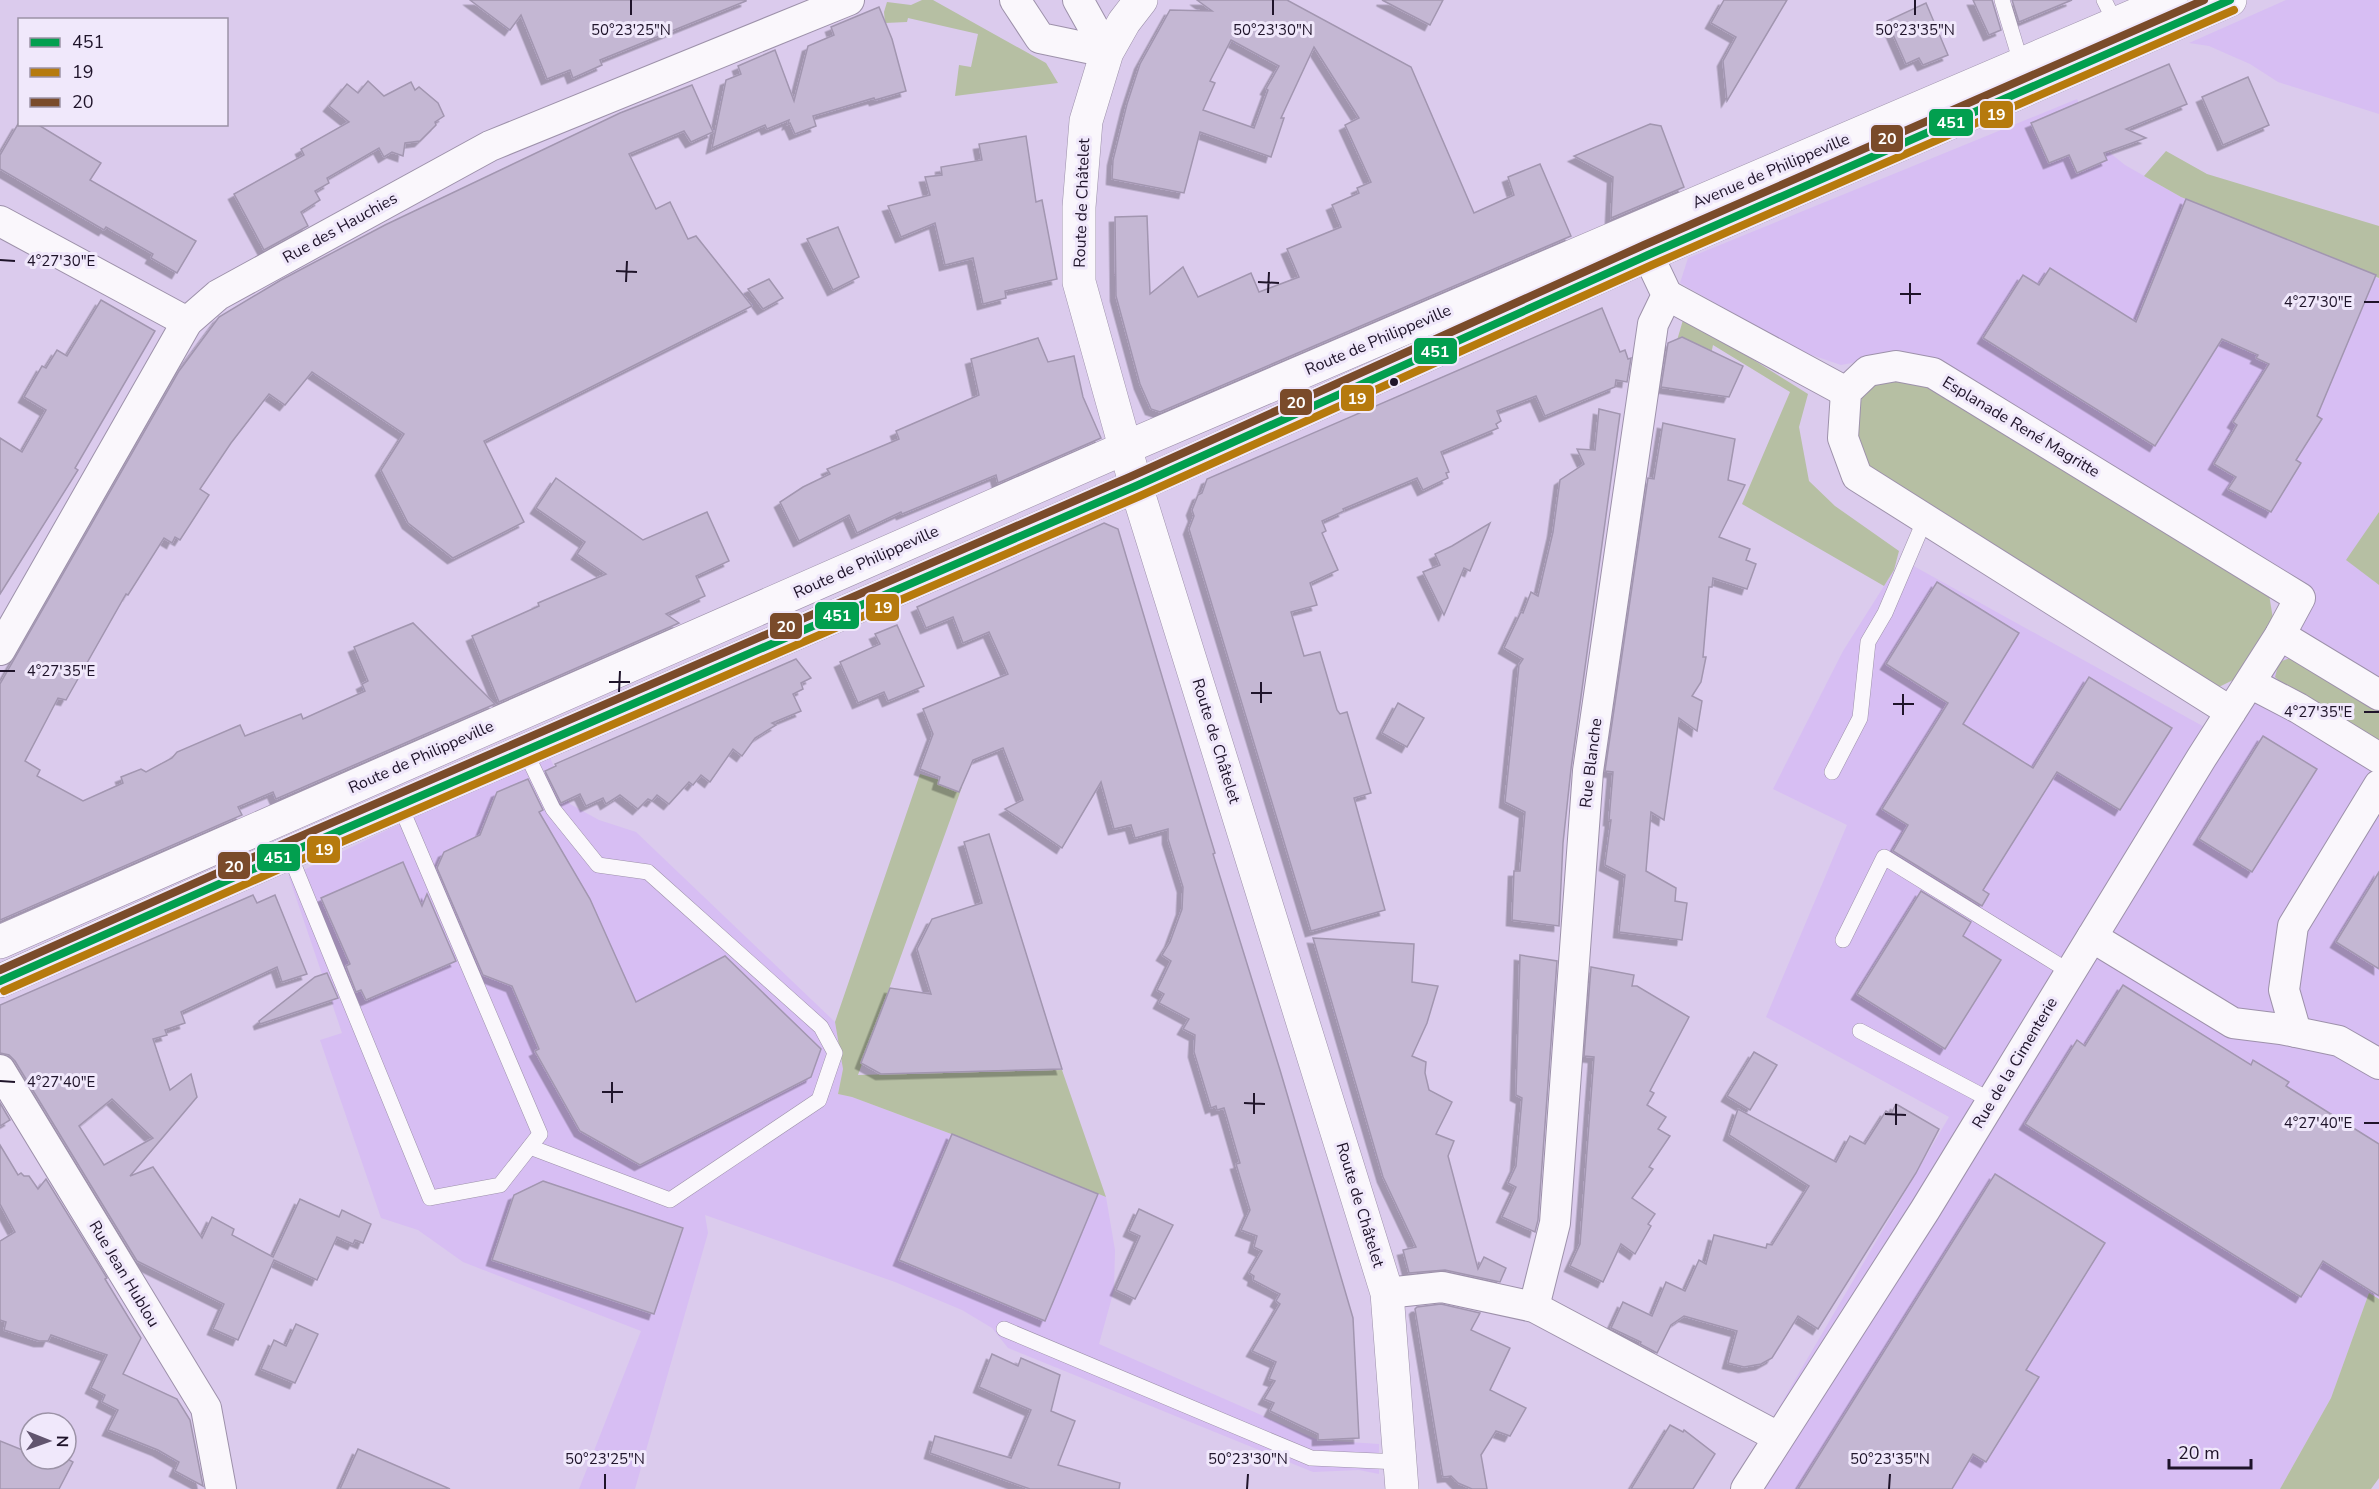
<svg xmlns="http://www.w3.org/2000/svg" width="2379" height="1489" font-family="'Nunito Sans',sans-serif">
  <defs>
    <filter id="shadow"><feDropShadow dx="-5.5" dy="5.5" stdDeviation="0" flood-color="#0004"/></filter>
  </defs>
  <rect width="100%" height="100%" fill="#dbcbed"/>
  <g fill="#d7bef3">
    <path d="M2286,0h93v114l-101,-32 -28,-18 -41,-18 -20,-3z"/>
    <path d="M2077,99l17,41 31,25 56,32 198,82v233l-32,48 32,25v714l-10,-6 -38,105 -51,91h-549l218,-372 -183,-100 81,-192 -74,-36 70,-138 58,-92 316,175 70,-112 30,-31 -48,3 -391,-236 -37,7 -41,-14 -120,-68 8,-25z"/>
    <path d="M548,753l22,51 29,16 37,12 199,190 8,47 -5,25 14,3 102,38 152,62 9,53 -1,40 -15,54 219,96 61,4v30l-20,-4 -46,2 -305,-124 -16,-20 -30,-18 -67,-28 -190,-67 3,18 -73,256h-56l62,-158 -178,-69 -45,-32 -37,-12 -61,-178 22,-7 -53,-156z"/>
  </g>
  <g fill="#b6bfa3">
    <path d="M922,0h11l113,63 12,20 -103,13 4,-31 12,2 7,-33 -70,-16 -1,4 -22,1 -1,-11 3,-10 24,3z"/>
    <path d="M2166,151l41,23 172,52v52l-198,-81 -37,-21z"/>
    <path d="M1683,320l34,17 91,57 -9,33 10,54 26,25 64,45 -5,19 -10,16 -142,-82 48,-112 -77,-47 -3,14 -37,-5z"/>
    <path d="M1894,374l30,5 344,209 5,31 -34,58 -20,10 -347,-211 -16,-30 1,-28 7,-29z"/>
    <path d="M2379,512v73l-33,-25z"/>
    <path d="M2290,658l89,50v37l-95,-59 -9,-9 4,-15z"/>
    <path d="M920,774l42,13 -104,288 204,-5 44,127 -152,-62 -102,-38 -14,-3 5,-25 -8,-47z"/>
    <path d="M2369,1293l10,6v179l-8,11h-91l51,-91z"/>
  </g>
  <g fill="#c4b7d3" stroke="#a296b0" stroke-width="1.5" fill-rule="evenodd" filter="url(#shadow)">
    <path d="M470,0h276v1l-146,59 2,5 -29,13 -3,-8 -23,9 -26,-64 -11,15z"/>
    <path d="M1197,0h90l124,67 63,146 40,-18 -6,-18 32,-13 31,72 -411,176 -9,-3 -11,-25 -24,-88 -1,-79 32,-1 3,78 33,-27 15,30 53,-24 8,19 40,-15 -12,-28 54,-22 -9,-22 27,-12 -2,-5 14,-6 -26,-57 14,-7 -45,-71 -33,71h3l-13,39 -71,-25 -16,61 -72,-14 1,-19 14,-56 13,-40 30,-54 42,1zM1231,40l48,26 -13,23 2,1 -14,38 -51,-18 12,-27 -5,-2z"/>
    <path d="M1382,0h61l-13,25z"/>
    <path d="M1724,0h63l-60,101 -4,-40 13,-24 -25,-14z"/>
    <path d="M1973,0h19l9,30 -12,5z"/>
    <path d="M2012,0h60l-53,22z"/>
    <path d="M1926,3l22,52 -25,10 -4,-7 -13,6 -19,-43z"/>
    <path d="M879,7l13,32 14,52 -31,9 -1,-2 -61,18 3,10 -21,8 -5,-11 -2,1 1,-4 -22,9 -2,-4 -53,23 14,-68 15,-6 -3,-8 37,-16 19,51 14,-55 26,-11 -3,-8z"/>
    <path d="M2169,64l18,40 -61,25 20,9 -42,15 3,7 -30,13 -8,-18 -20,8 -18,-40z"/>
    <path d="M2248,77l21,48 -46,20 -21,-48z"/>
    <path d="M368,81l16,15 27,-14 4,8 4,-3 19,16 6,13 -9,6 1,3 -16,16 -15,2 -2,13 -11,-4 -8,5 -5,-9 -52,30 2,5 -14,8 5,9 -19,12 7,14 -44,24 -30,-56 70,-39 -3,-6 48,-27 -20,-16 18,-22 11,9z"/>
    <path d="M692,85l21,47 -22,10 -7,-11 -55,23 27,55 14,-7 18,37 8,-3 56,70 -268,135 40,81 -71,36 -45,-35 -27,-53 23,-36 -92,-62 -27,33 -16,-11 -38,49 -31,46 9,6 -29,45 -5,-3 -3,6 -8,-5 -36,57 -2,-1 -60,106 -8,-2 -33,63 15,9 -3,6 46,25 40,-18 -2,-6 20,-8 5,3 26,-14 5,-6 63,-27 5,11 56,-22 2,5 62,-28 -3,-7 6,-3 -14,-34 59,-24 82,81 -219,95 -3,-7 -35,15 4,8 -242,105v-236l179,-313 40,-54 62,-37 104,-55 235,-112z"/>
    <path d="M18,124h19l64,39 -11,17 106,61 -19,32 -26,-15 2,-4 -47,-27 -2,3 -104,-61v-14z"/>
    <path d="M1650,124l11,2 23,61 -73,31 2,-41 -39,-21z"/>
    <path d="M1026,136l10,66 6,-2 15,79 -52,12 1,7 -23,6 -10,-46 -28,7 -10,-42 -34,14 -13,-31 42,-11 -5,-18 17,-2 -1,-8 41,-7 -3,-16z"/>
    <path d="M2186,199l190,76 -59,141 5,3 -26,41 5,3 -30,49 -43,-23 8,-12 -22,-13 23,-39 -4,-3 36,-58 -13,-6 2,-3 -36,-16 -67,107 -172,-108 40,-63 16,10 11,-17 86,54z"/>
    <path d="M838,227l21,50 -26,13 -26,-51z"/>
    <path d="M769,279l14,19 -20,11 -15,-20z"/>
    <path d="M101,300l54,31 -80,137 3,2 -78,124v-156l22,14 24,-42 -22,-13 18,-31 4,2 11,-18 10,6z"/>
    <path d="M1602,308l18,44 5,-2 3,9 3,-1 -4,24 -11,-2 -1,7 -70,29 -9,-20 -39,15 4,10 -5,3 2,4 -57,24 8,20 -3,1 2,5 -25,12 -6,-12 -74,31 1,2 -22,10 4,10 -4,2 16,37 -28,13 7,22 -26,7 13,44 16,-4 17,58 3,4 7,-2 24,81 -17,5 31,112 -74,21 -122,-402 5,-13 -2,-6 6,-15 4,-2 5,-14z"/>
    <path d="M1682,337l61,29 -14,31 -68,-10 7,-44z"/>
    <path d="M1038,338l10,24 26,-6 9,41 18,41 -103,45 -2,-8 -94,39 -1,-2 -44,21 -8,-18 -50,26 -19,-39 23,-15 27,-13 -3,-5 72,-30 -3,-8 83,-36 -8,-36z"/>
    <path d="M1599,409l21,5 -49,355 -8,74 -4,83 -47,-6 2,-49h6l5,-59 -20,-10 14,-137 4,-6 -19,-11 17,-36 2,1 8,-21 7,4 15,-64 7,-52 24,-16 -7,-15 18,1z"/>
    <path d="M1663,423l72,16 -7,41 17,5 -26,52 31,12 -4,11 10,4 -9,25 -34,-11 -1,9h-3l-6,70h3l-5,25 -9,14 10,5 -5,30 -18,-13 -15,102 -13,-8 -5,59 30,17 -1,13 12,2 -5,37 -63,-8 6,-57 -20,-10 6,-45h-2l4,-48 -8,-1 43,-293 6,1z"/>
    <path d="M556,478l87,62 64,-28 22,49 -33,15 9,20 -39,18 13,9 -180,79 -27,-66 67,-30 -1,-3 68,-29 -29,-20 8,-12 -49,-34z"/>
    <path d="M1104,523l14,6 89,298 8,26 -2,1 67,216 73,248 6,120 -41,2v-6l-48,-23 4,-8 -10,-4 11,-18 -6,-2 7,-17 -24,-11 28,-47 -4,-3 4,-7 -27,-14 1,-4 -5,-3 13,-22 -8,-4 3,-11 -16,-6 9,-20 -14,-46 4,-1 -13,-45 -3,-10 -7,2 -1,-4 -5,2 -17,-56 1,-17 -12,-6 6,-10 -30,-16 5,-9 -7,-4 14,-29 -9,-6 8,-13 12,-33 1,-22 -15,-48v-10l-33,9 -4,-13 -17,4 -13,-47 -39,66 -57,-39 18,-9 -20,-52 -30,12 -14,32 -21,-8 2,-7 -20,-8 13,-35 -10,-25 85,-35 -19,-42 -26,11 -10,-26 -27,11 -9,-21z"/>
    <path d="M1490,523l-20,48 -6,-3 -20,47 -21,-43 17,-7 -5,-11 17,-8z"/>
    <path d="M1937,582l82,51 -56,91 70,44 56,-91 83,51 -52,82 -63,-38 -74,118 6,4 -7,12 -89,-55 15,-26 -26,-16 66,-106 -62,-39z"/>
    <path d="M897,625l27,61 -36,15 -4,-9 -26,11 -18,-41 40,-18 -5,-10z"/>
    <path d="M796,659l15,19 -10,5 2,6 -10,5 8,17 -29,12 4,2 -21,13 -13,18 -9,-7 -23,33 -9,-7 -8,10 -4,-3 -20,22 -12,-9 -5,6 -4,-2 -10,10 -18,-14 -14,9 -3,-6 -17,8 -6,-12 -19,9 -16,-32 11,-5 -1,-2z"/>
    <path d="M1398,703l26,15 -17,29 -25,-14z"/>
    <path d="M2263,736l54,33 -65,103 -53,-33z"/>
    <path d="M528,779l15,31 -4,2 51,87 46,103 89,-46 96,93 -10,28 -171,88 -60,-34 -45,-80 4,-2 -27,-63 -29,-11 -46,-107 7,-16 36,-17 17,-43z"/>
    <path d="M989,834l73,235 -181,5 -20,-11 29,-75 41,6 -14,-45 15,-30 50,-16 -18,-61z"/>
    <path d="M403,862l19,44 5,-12 29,67 -90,39 -5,-10 -5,2 -10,-26 4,-2 -29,-66z"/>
    <path d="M2379,872v97l-43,-27z"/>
    <path d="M1921,891l50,31 -8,14 38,24 -56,89 -88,-55z"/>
    <path d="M253,895l4,8 18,-8 32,79 -25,8 -5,-15 -96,45 4,11 -20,7 2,5 -14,4 17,51 21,-16 6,23 -67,79 23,-9 49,71 10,-21 22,12 -2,6 41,22 27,-58 39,18 3,-7 29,14 -8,19 -8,-3 -2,4 -16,-7 -20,43 -43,-20 -36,80 -25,-11 11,-25 -87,-43 -122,-200 -6,-6 -9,-2v-48zM112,1099l41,39 -49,27 -25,-39z"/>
    <path d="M1313,938l101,6 -2,38 26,4 -11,37 -15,33 14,6 -1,11 4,17 23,12 -16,32 18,7 -6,15 30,113 6,-12 22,11 -6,14 -55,-12 -36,3 -6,-23 13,-3 -33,-70z"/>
    <path d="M1520,955l37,6 -19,259 -3,12 -33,-15 14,-30 -8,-4 8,-17 6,-68 -6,-3z"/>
    <path d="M1591,967l43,8 -2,11h5l52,31 -39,74 4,2 -7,12 19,12 -8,12 12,7 -21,31 4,2 -21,29 23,16 -7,10 3,2 -16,28 -14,-10 -18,38 -33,-16 10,-22 14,-187 -10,-1z"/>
    <path d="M327,973l11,25 -78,26 -1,-3 56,-44z"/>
    <path d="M2123,985l128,80 2,-5 36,22 -3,4 93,58v152l-56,-35 -22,36 -276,-173 52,-84 8,6z"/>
    <path d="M1754,1052l23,13 -27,45 -23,-14z"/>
    <path d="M0,1103l10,17 -10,6z"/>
    <path d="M1896,1104l43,25 -23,44 -98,156 -20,-13 -26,42 -11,6 -17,3 -16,-4 9,-32 -53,-15 -13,9 -14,28 -17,-9 1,-2 -30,-14 12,-26 29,14 14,-34 19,9 14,-31 7,4 8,-29 52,13 1,-4 5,1 37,-59 -80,-51 9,-26 98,53 14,-26 15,8 21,-33 5,3z"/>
    <path d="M952,1134l146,60 -53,127 -146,-61z"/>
    <path d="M0,1145l18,30 3,-2 3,3h5l9,13 8,-10 61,99 -2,1 36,59 -18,36 54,25 13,21 13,66 -28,-15 4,-9 -21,-12 -50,-20 10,-20 -16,-8 3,-7 -14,-7 16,-33 -56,-20 -3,6h-9l-35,-11 2,-8 -6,-2v-79l15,-9 -15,-28z"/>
    <path d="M1995,1174l110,69 -79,127 13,7 -53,85 -13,-8 -21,35h-154z"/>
    <path d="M543,1181l140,47 -29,86 -162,-54 22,-65z"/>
    <path d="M1139,1209l34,16 -38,74 -19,-9 24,-54 -11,-5z"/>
    <path d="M1441,1304l39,9 -9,17 39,18 -20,42 36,18 -16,28 -14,-5 -15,24 6,34h-15l-14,-6 -7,-7 -8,1 -28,-168 2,-2z"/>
    <path d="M296,1324l22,10 -23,49 -34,-14 13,-29 12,6z"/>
    <path d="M992,1354l26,12 3,-8 39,17 -9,36 24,10 -17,44 62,18 -1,6h-89l-100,-36 5,-17 76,22 20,-48 -52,-23z"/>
    <path d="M1670,1425l13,7 1,-2 31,24 -22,35h-62z"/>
    <path d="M0,1441l30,12v6l36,-1 7,4 -14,27h-59z"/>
    <path d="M358,1449l92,40h-110z"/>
  </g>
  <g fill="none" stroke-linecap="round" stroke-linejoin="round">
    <defs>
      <g id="lane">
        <path d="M2002,0l20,66"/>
        <path d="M2104,0l13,26"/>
        <path d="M525,751l28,58 45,56 50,7 173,155 14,26 -16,47 -149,100 -140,-53"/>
        <path d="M1832,772l28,-54 8,-76 17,-29 40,-94"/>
        <path d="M289,853l141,345 70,-13 40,-51 -140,-329"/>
        <path d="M1843,940l41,-83 186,115"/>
        <path d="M1860,1031l132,70"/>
        <path d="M1004,1329l307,129 89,4"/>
      </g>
      <g id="street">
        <path d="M1015,0l25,38 67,14"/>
        <path d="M1078,0l29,52"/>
        <path d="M0,221l187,101"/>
        <path d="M1667,295l179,97"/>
        <path d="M2280,635l99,60"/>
        <path d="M0,650l187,-328 31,-27 272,-149 359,-146"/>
        <path d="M2250,683l48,25 81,50"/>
        <path d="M2092,937l141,86 48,6 58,12 40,23"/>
        <path d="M2296,1032l-12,-42 9,-64 86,-141"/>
        <path d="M0,1070l206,338 15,81"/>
        <path d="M1387,1293l55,-6 92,20 244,130"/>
        <path d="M1534,1307l21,-84 33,-452 65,-447 14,-29 -29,-61"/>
        <path d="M1746,1489l179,-279 277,-453 78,-122 20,-37 -367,-225 -37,-7 -28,5 -22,21 -3,46 14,38 374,236"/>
      </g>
      <path id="secondary" d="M1141,0l-17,22 -17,30 -21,69 -7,86v75l57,204 251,807 15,196"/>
      <g id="primary">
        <path d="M0,942l1127,-495 1044,-447"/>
        <path d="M0,981l289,-128 847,-367 512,-231 582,-255"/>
      </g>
    </defs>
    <use href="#lane" stroke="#9d91aa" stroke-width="16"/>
    <use href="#street" stroke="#9d91aa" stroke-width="32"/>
    <use href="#secondary" stroke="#9d91aa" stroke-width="34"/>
    <use href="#primary" stroke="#9d91aa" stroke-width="34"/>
    <use href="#lane" stroke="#faf7fc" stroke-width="15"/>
    <use href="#street" stroke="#faf7fc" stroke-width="30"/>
    <use href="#secondary" stroke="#faf7fc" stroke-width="33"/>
    <use href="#primary" stroke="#faf7fc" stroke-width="33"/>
    <defs>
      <path id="bus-1" d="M0,981l289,-128 847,-367 512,-231 582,-255"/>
      <path id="bus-2" d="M4,991l289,-128 847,-367 512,-231 582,-255"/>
      <path id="bus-3" d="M0,970l285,-127 847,-367 512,-231 560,-245"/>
    </defs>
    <use href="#bus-1" stroke="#f0e8fb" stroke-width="12"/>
    <use href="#bus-2" stroke="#f0e8fb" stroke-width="12"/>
    <use href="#bus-3" stroke="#f0e8fb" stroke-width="12"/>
    <use href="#bus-1" stroke="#029f4f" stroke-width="8"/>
    <use href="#bus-2" stroke="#b67a0d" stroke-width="8"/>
    <use href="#bus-3" stroke="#7a4b2a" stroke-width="8"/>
  </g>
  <path fill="none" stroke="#1f142a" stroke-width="2" d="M631,15v-15M1273,15v-15M1915,15v-15M0,260l15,1M616,271l21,1M626,282l1,-21M1258,282l21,1M1268,293l1,-21M1900,294h21M2364,302h15M1910,304v-21M0,671h15M609,682h21M619,692l1,-21M1251,693h21M1261,703v-21M1893,704h21M2364,712h15M1903,715v-21M0,1081l15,1M602,1092h21M612,1103v-21M1244,1103l21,1M1254,1114v-21M1885,1114l21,1M2364,1123h15M1896,1125v-21M605,1489v-15M1247,1489l1,-15M1889,1489l1,-15"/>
  <circle fill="#1f142a" stroke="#f0e8fb" stroke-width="2" cx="1394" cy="382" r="5"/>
  <g text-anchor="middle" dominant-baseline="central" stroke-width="6" stroke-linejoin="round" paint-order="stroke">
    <g font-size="16" fill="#1f142a" stroke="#f0e8fb">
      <text transform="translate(1771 171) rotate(-23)">Avenue de Philippeville</text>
      <text transform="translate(1082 203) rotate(-88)">Route de Châtelet</text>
      <text transform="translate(340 228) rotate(-29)">Rue des Hauchies</text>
      <text transform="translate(1378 340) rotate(-23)">Route de Philippeville</text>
      <text transform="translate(2021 427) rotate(31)">Esplanade René Magritte</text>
      <text transform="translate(866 562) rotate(-24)">Route de Philippeville</text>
      <text transform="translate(1216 741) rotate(73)">Route de Châtelet</text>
      <text transform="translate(421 757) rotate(-24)">Route de Philippeville</text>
      <text transform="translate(1591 763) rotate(-83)">Rue Blanche</text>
      <text transform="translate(2015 1063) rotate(-59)">Rue de la Cimenterie</text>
      <text transform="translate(1360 1205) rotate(73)">Route de Châtelet</text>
      <text transform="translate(124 1274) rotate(59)">Rue Jean Hublou</text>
    </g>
  </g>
  <g font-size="15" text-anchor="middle" fill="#1f142a" stroke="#f0e8fb" stroke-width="6" stroke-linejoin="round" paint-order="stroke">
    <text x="631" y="35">50°23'25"N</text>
    <text x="1273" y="35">50°23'30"N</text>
    <text x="1915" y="35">50°23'35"N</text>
    <text x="61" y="266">4°27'30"E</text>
    <text x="2318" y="307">4°27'30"E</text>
    <text x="61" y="676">4°27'35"E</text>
    <text x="2318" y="717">4°27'35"E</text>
    <text x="61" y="1087">4°27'40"E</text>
    <text x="2318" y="1128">4°27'40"E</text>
    <text x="605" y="1464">50°23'25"N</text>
    <text x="1248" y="1464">50°23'30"N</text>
    <text x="1890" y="1464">50°23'35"N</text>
  </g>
  <g stroke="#f0e8fb" stroke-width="2">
    <rect x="1979" y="100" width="35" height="29" rx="6" fill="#b67a0d"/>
    <rect x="1928" y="108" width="46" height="29" rx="6" fill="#029f4f"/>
    <rect x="1870" y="124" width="34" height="29" rx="6" fill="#7a4b2a"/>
    <rect x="1413" y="337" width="45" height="28" rx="6" fill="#029f4f"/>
    <rect x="1340" y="384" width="35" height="28" rx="6" fill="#b67a0d"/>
    <rect x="1279" y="388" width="34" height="28" rx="6" fill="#7a4b2a"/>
    <rect x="865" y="593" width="35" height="29" rx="6" fill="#b67a0d"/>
    <rect x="814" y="601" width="46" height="29" rx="6" fill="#029f4f"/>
    <rect x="769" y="612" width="34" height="28" rx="6" fill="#7a4b2a"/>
    <rect x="306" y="835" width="35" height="29" rx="6" fill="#b67a0d"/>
    <rect x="256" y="843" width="45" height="29" rx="6" fill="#029f4f"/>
    <rect x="217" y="851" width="34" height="29" rx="6" fill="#7a4b2a"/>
  </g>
  <g font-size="16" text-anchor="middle" font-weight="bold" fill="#fff">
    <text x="1996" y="120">19</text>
    <text x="1951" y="128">451</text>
    <text x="1887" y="144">20</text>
    <text x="1435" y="357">451</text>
    <text x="1357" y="404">19</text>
    <text x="1296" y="408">20</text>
    <text x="883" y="613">19</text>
    <text x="837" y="621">451</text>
    <text x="786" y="632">20</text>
    <text x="324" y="855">19</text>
    <text x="278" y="863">451</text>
    <text x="234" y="872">20</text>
  </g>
  <rect x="18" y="18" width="210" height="108" fill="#f0e8fb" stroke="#9c93a7" stroke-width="1.5"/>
  <rect x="30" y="38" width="30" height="9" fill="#029f4f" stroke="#9c93a7" stroke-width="1.5"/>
  <text x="72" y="48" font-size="18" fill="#1f142a">451</text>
  <rect x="30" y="68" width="30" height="9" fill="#b67a0d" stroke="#9c93a7" stroke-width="1.5"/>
  <text x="72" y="78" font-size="18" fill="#1f142a">19</text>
  <rect x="30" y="98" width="30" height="9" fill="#7a4b2a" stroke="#9c93a7" stroke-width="1.5"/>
  <text x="72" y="108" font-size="18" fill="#1f142a">20</text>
  <g transform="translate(48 1441) rotate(91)"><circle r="28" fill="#f0e8fb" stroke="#9c93a7" stroke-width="1.5"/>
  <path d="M0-4.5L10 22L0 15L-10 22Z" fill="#61546e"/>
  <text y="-9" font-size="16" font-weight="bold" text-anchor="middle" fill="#1f142a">N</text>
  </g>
  <path d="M2169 1459v9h82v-9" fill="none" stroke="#1f142a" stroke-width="3"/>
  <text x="2178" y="1459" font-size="18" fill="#1f142a" stroke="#f0e8fb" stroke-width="4.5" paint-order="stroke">20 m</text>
</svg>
